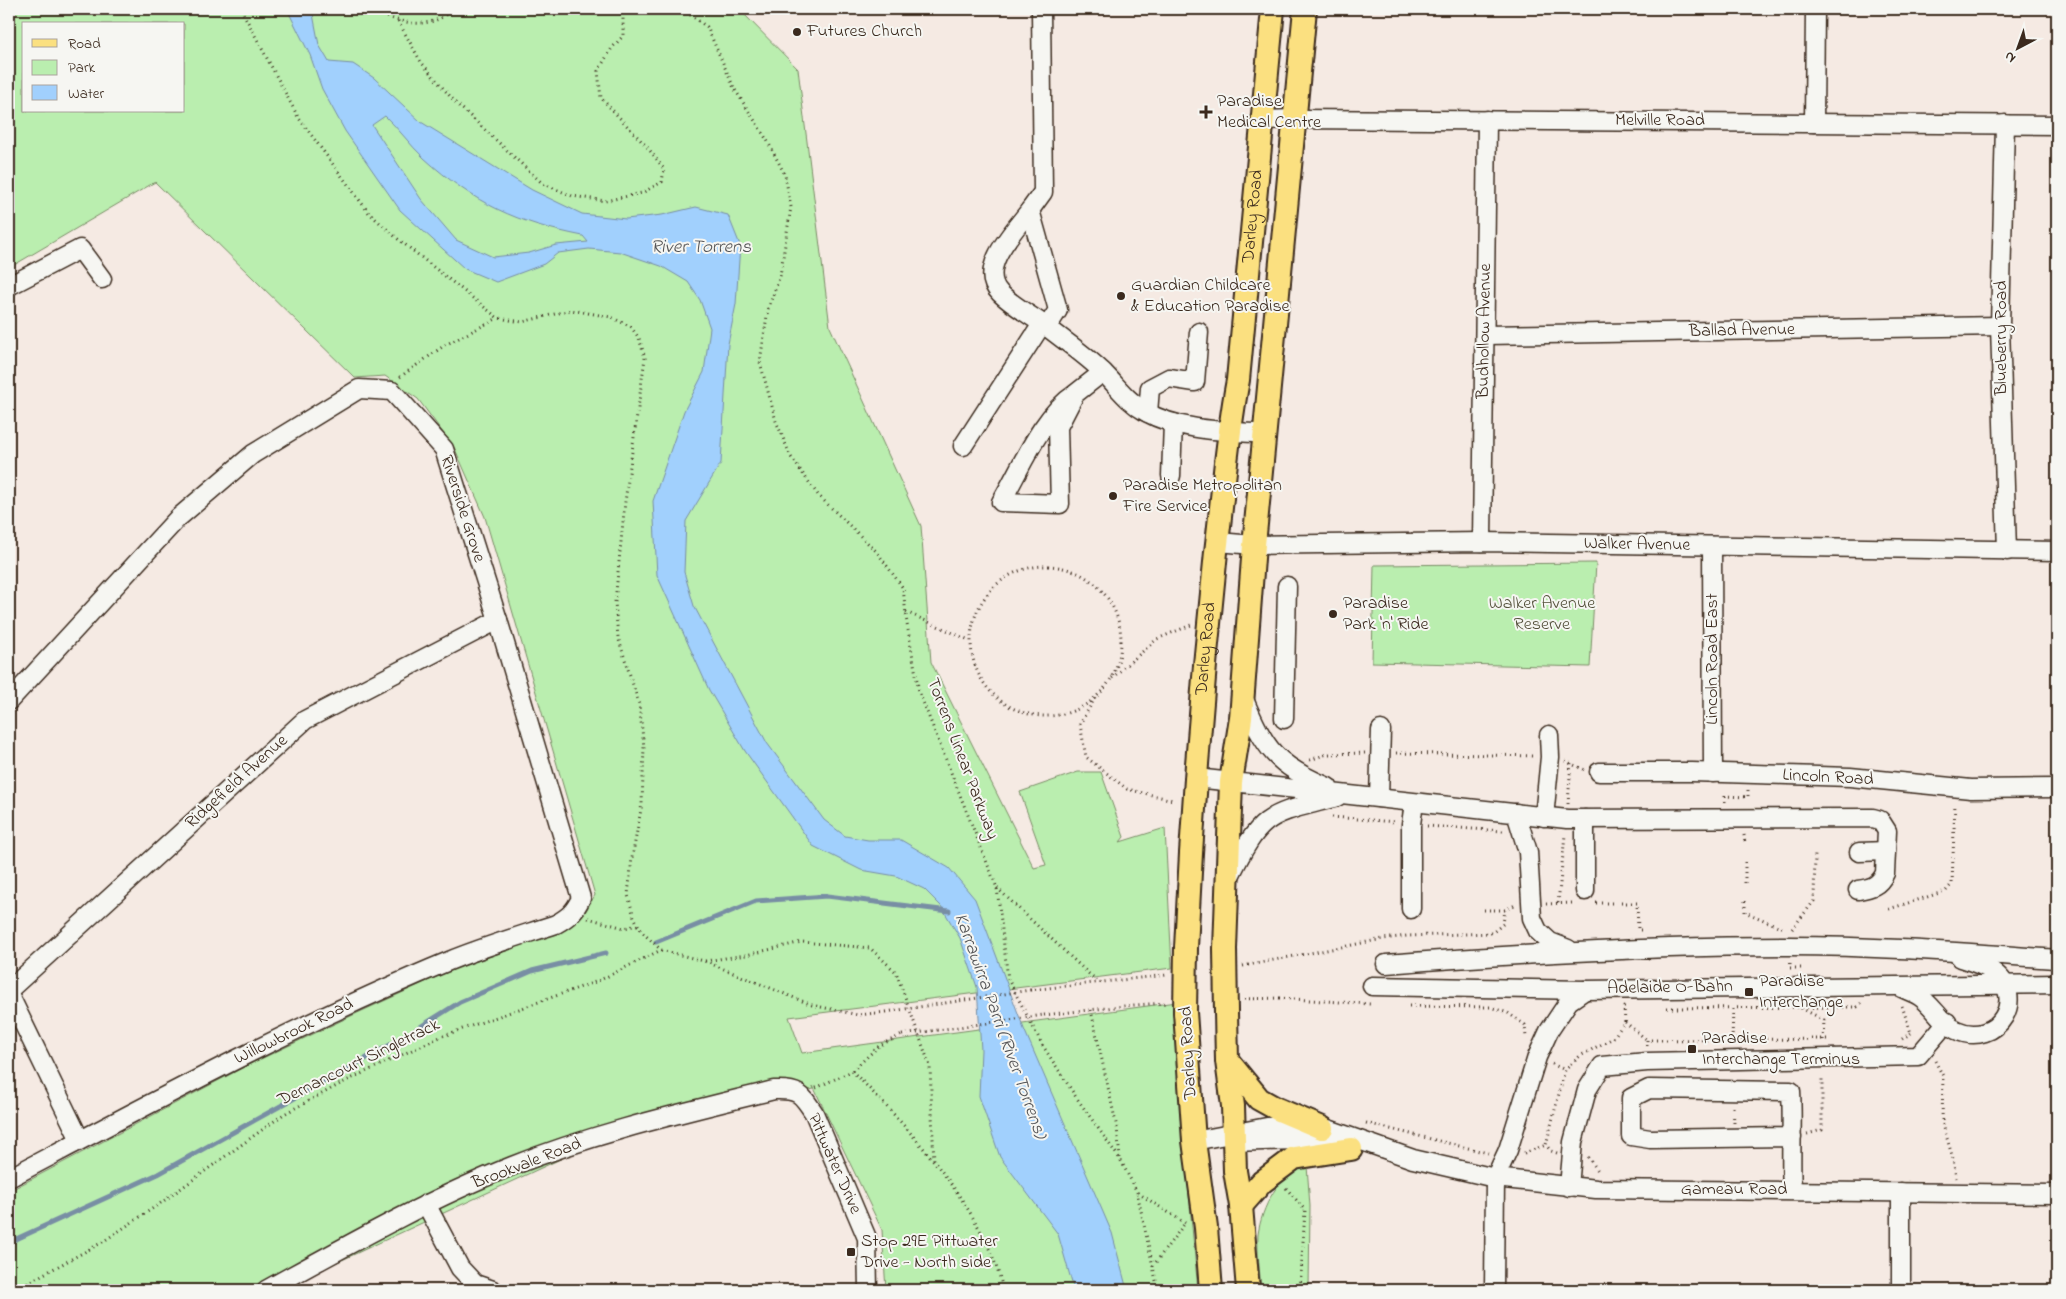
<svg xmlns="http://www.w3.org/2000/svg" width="2066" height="1299" font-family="'Indie Flower',sans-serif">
  <rect width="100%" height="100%" fill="#f5eae3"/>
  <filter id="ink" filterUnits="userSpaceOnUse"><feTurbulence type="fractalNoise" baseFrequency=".02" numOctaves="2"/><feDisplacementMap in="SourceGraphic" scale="10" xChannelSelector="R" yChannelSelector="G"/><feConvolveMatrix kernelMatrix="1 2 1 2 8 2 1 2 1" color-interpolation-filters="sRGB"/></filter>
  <g filter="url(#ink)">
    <g fill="#baeeaf" stroke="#7a8c66" fill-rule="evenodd">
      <path d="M9,9h730l59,60 32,258 91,199 10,136 103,206 12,-3 -26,-73 58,-20h23l23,65 -4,5 45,-14 7,140 -383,49 13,36 375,-51 10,172 11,116h-312l-4,-60 -69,-144 1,3 -180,36 -357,165h-268v-99l237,-125 107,-51 101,-46 111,-39 19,-16 11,-19 -110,-378 -30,-68 -37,-50 -33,-23 -30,2 -200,-196 -146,86zM24,24h160v87h-160z"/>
      <path d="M1596,563l-6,104 -218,-5 2,-97z"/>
      <path d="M1307,1166l3,40 -1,84h-48c-1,-17 -4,-37 -3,-55 3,-26 21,-64 49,-69z"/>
    </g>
    <path fill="#a1d0fd" stroke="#788ea4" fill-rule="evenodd" d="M287,9h25l7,36 10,17 24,2 21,14 47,44 111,68 50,24 44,5 36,-4 34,-8 32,8 12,30 -4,59 -8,40 -7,119 -35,58 -2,51 10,34 73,137 57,77 21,16 23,4h33l48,28 26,31 49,130 88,204 15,57h-53l-16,-56 -58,-77 -21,-61 2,-46 -4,-63 -17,-49 -19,-32 -17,-17 -28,-13 -35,-6 -48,-24 -68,-95 -36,-61 -52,-115 -4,-74 31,-90 20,-39 6,-44 -10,-28 -12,-18 -27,-16 -41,-14 -31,-3 -31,4 -14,11 -48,18 -31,-13 -65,-59 -55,-79 -23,-42 -12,-34zM385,116c14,13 25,29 39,42 51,46 93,65 159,78l5,6 -32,3 -27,8 -36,4 -37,-17 -35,-41 -49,-74z"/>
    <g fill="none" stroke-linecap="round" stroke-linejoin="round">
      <g stroke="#788ea4" stroke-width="5">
        <path d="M656,942l100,-41 71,-5 122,15"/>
        <path d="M9,1245l5,-5 144,-66 243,-135 59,-37 72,-31 74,-18"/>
      </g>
      <defs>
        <g id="minor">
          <path d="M1041,9l2,183 -13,18 28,100 -11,17c19,15 40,29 57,46 14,14 24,29 42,39 34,19 81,19 120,22"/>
          <path d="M1262,120l33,-1 762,6"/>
          <path d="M1814,123l1,-114"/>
          <path d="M2005,124l-5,202 7,225"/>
          <path d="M1030,210c-15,20 -54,59 -30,83 13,13 32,23 47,34"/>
          <path d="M9,286l71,-37 22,30"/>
          <path d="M1485,335l515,-9"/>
          <path d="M1075,394c-33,21 -54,74 -74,108l59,2 -2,-77 17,-33 28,-22"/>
          <path d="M1148,413l2,-25 19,-10 26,4 4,-50"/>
          <path d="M963,446l79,-122"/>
          <path d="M1171,476l2,-53"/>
          <path d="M1218,542l36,3 228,-3 575,9"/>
          <path d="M1482,542l5,-422"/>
          <path d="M1712,546l1,227"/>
          <path d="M1243,697c22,52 32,68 85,90"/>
          <path d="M9,701l169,-183 75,-64 106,-65 33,2 52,58 54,171 83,278c-6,13 -12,19 -25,26 -36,12 -73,23 -107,37 -152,63 -296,141 -440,217"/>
          <path d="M1284,719l3,-133"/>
          <path d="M1599,772h93l158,5 121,12 86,-1"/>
          <path d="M1196,778l371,41 306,-1 7,2 7,11 -2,42c-6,13 -14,15 -27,17"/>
          <path d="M1379,798l2,-68"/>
          <path d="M1516,813l12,39 4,66 6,13 12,11 18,7"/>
          <path d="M1544,817l6,-60 -1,-22"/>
          <path d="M1859,852l27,-1"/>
          <path d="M1230,876c32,-65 40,-61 107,-79"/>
          <path d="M1585,891v-72"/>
          <path d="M1411,909v-85l3,-21"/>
          <path d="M1386,964c134,-10 269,-18 403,-18 90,0 179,7 268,13"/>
          <path d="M1372,986l213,4 472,-6"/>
          <path d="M1902,988c6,3 12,5 17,8 14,9 22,27 37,34 42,19 73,-34 36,-59 -9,-6 -22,-10 -32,-13"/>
          <path d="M9,990l296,-270 193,-100"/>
          <path d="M9,994l71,146"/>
          <path d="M1792,1137l-142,2 -19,-3v-38l18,-9 142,2c2,33 -1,66 1,99"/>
          <path d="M1194,1141l73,-14 41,-1 20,3 85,30 82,19 101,11 461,5"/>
          <path d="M1233,1142l64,-2 42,7"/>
          <path d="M1569,1187l4,-45 14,-52 15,-24 45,-4 271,-6 29,-34"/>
          <path d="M426,1204l34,64 15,16 18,6"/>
          <path d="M266,1290c80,-44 161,-90 246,-124 85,-34 174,-54 262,-76 24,-1 27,3 40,23l53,125 1,52"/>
          <path d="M1494,1290l1,-112 13,-28 29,-93 12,-26 20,-30 16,-11"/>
          <path d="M1901,1290v-98"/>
        </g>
        <g id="major">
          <path id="s1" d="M1186,948c6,-132 16,-264 30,-396 7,-57 11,-115 22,-172l35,-371"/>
          <path d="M1225,949l6,-167 10,-64 13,-173 51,-536"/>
          <path d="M1185,1012l9,129 12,87 5,62"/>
          <path d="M1226,1012l1,49 6,45 2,65 6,35 7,84"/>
          <path d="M1228,1061l31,38 18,10 45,19"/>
          <path d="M1241,1206l21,-24 32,-24 57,-9"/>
        </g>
      </defs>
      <use href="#minor" stroke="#3b2a1e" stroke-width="21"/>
      <use href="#major" stroke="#3b2a1e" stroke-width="26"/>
      <g stroke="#3b2a1e" stroke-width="3" stroke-dasharray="1 4" stroke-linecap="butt">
        <path d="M241,9l57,108 71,96 29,26 100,79 24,4 49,-12 40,7 20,10 8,11 6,20 -20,144 -10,100 3,35 21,67 5,43 -2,57 -10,54 -4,37 6,22 8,15 19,18 43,11 108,44 46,10 28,-3"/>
        <path d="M369,9c26,13 61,24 83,0"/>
        <path d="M682,9l25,18 27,61 33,52 18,35 6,32 -11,69 -12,33 -8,53 16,59 15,36 27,38 59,57 26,36 4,36 12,68 78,196 11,91 35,67 33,51 44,62 17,33 21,98"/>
        <path d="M398,21l23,41 34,40 87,81 30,13 33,5 37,-8 20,-11 2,-13 -16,-21 -47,-50 -3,-27 14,-23 11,-12v-27"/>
        <path d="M400,377l45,-32 53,-27"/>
        <circle cx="1046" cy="641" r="75"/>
        <path d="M906,612l63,28"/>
        <path d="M1112,678l45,-39 34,-14"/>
        <path d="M1095,698l-15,26 6,33 41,32 46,11"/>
        <path d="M1396,753l139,3"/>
        <path d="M1310,760l17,-6 38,-1"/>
        <path d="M1565,761l20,9"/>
        <path d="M1725,802v-6l23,1v-7"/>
        <path d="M1568,804l3,-42"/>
        <path d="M1332,817l64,5"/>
        <path d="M1427,826l76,5"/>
        <path d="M1744,835l1,9"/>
        <path d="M1745,883v-22"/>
        <path d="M997,888l92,86 12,9"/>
        <path d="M1745,901v11l40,17"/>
        <path d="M1558,903l7,-68"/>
        <path d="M1596,903h41l1,27h4"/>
        <path d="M1546,904l26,-1"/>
        <path d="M1889,909l57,-18 6,-7 3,-81"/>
        <path d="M1484,910h21l10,-5"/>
        <path d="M588,918l36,10 14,-3"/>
        <path d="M1792,929l22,-28 1,-49"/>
        <path d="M705,961l41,-6 56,-13 68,6 26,24 34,94 4,97"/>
        <path d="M1790,963v5h11v2"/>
        <path d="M1243,966l140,-27 24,-3 85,-3 11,-9 2,-14"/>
        <path d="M1030,990l137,-15"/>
        <path d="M1244,999l35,-1 91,6"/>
        <path d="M1409,1006l81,1 18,6 17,12 1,13"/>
        <path d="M1902,1006l9,27"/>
        <path d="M1667,1008l190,-1 4,-4"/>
        <path d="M1801,1008l23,12 -1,21"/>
        <path d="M1091,1010l26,118 3,30"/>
        <path d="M1044,1015l89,-10 35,-2"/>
        <path d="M1625,1022l-1,-15h2"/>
        <path d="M1902,1039l9,-6"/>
        <path d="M1732,1040l1,-31"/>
        <path d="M1647,1046v-6l182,-1"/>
        <path d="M1935,1061l8,15 -1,45 11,38 3,19"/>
        <path d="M1552,1064l13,6"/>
        <path d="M852,1071c56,56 134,140 151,219"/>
        <path d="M816,1088l36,-17 28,-26 22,-10"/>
        <path d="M1733,1107l1,16"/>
        <path d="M1366,1123l122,30"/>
        <path d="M1807,1134l15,-4v-54"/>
        <path d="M1524,1153l22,-8"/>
        <path d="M1557,1153l-6,-2 -5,-6 19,-75 15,-14 33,-18 12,-16 22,18"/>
        <path d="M1588,1157l11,15"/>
        <path d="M1286,1188l19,22 -5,80"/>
        <path d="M1138,1193l47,30"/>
        <path d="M1153,1266l32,-43"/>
        <path d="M14,1290l87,-47 57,-38 126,-91 62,-33 94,-44 158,-56 63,-31"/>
      </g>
      <use href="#minor" stroke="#f6f6f2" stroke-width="18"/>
      <use href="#major" stroke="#fbe080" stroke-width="22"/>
      <defs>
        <g id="major-bridge">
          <path d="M1225,949l1,63"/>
          <path d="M1185,1012l1,-64"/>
        </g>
      </defs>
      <use href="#major-bridge" stroke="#3b2a1e" stroke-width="26" stroke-linecap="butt"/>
      <g stroke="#3b2a1e" stroke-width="3" stroke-dasharray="1 4" stroke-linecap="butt">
        <path d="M886,1012l144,-22"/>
        <path d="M902,1035l142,-20"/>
      </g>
      <use href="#major-bridge" stroke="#fbe080" stroke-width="22"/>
    </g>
  </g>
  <g fill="#3b2a1e" stroke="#f6f6f2" stroke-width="2">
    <circle cx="797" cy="32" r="5"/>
    <path d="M1203.5 104.5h5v5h5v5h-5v5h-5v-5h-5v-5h5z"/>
    <circle cx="1121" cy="296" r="5"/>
    <circle cx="1113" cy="496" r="5"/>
    <circle cx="1333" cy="614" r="5"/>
    <rect x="1744" y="987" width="10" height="10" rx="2.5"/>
    <rect x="1687" y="1044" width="10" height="10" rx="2.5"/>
    <rect x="846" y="1247" width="10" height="10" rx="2.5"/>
  </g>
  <g text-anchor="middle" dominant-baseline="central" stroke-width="4" stroke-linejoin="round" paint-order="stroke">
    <g font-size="18" fill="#3b2a1e" stroke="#f6f6f2" text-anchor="start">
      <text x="807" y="32">Futures Church</text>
      <text x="1217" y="102">Paradise<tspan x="1217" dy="21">Medical Centre</tspan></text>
      <text x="1131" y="286">Guardian Childcare<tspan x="1131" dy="21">&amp; Education Paradise</tspan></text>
      <text x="1123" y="486">Paradise Metropolitan<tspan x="1123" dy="21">Fire Service</tspan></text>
      <text x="1343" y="604">Paradise<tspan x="1343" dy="21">Park 'n' Ride</tspan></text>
      <text x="1759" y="982">Paradise<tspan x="1759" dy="21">Interchange</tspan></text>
      <text x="1702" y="1039">Paradise<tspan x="1702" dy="21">Interchange Terminus</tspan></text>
      <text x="861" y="1242">Stop 29E Pittwater<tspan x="861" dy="21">Drive - North side</tspan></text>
    </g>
    <g font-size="18" fill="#3b2a1e" stroke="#f6f6f2">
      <text x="1660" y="121">Melville Road</text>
      <text stroke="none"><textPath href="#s1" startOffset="735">Darley Road</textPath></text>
      <text transform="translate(1485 331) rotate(-89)">Budhollow Avenue</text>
      <text transform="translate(1742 331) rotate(-1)">Ballad Avenue</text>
      <text transform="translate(2002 338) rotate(-90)">Blueberry Road</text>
      <text transform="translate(462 509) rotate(72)">Riverside Grove</text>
      <text transform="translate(1637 545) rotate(1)">Walker Avenue</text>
      <text stroke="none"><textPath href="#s1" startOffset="300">Darley Road</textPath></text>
      <text transform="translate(1713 659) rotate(-90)">Lincoln Road East</text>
      <text transform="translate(962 759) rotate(69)">Torrens Linear Parkway</text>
      <text transform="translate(1828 778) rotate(3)">Lincoln Road</text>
      <text transform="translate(237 782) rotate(-42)">Ridgefield Avenue</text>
      <text transform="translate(1670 988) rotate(-1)">Adelaide O-Bahn</text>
      <text transform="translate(294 1032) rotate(-26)">Willowbrook Road</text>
      <text transform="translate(1189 1053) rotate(-93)">Darley Road</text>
      <text transform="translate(359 1063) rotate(-26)">Dernancourt Singletrack</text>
      <text transform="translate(527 1164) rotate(-21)">Brookvale Road</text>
      <text transform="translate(834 1164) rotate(66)">Pittwater Drive</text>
      <text x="1734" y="1190">Gameau Road</text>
    </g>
    <g font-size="18" fill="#54513b" stroke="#f6f6f2">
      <text x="1542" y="604">Walker Avenue<tspan x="1542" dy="21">Reserve</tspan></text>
    </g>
    <g font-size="19" font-style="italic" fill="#545456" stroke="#f6f6f2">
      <text x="701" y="247">River Torrens</text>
      <text transform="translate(1000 1026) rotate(70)">Karrawirra Parri (River Torrens)</text>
    </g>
  </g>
  <rect width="2066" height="1299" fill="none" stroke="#f6f6f2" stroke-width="30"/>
  <rect x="15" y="15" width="2036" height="1269" fill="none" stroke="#3b2a1e" stroke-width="2" filter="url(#ink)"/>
  <rect x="22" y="22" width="162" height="90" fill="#f6f6f2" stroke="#aba49d"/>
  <rect x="32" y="39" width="25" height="8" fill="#fbe080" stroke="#aba49d"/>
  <text x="68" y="48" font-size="15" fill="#3b2a1e">Road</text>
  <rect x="32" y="60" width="25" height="15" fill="#baeeaf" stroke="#aba49d"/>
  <text x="68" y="72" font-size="15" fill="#3b2a1e">Park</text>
  <rect x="32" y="85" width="25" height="15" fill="#a1d0fd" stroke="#aba49d"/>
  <text x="68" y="98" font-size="15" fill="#3b2a1e">Water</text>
  <g transform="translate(2018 48) rotate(221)" stroke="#f6f6f2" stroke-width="4" paint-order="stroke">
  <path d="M0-4L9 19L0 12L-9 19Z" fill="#3b2a1e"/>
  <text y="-8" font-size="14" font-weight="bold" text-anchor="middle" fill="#3b2a1e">N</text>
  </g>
</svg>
